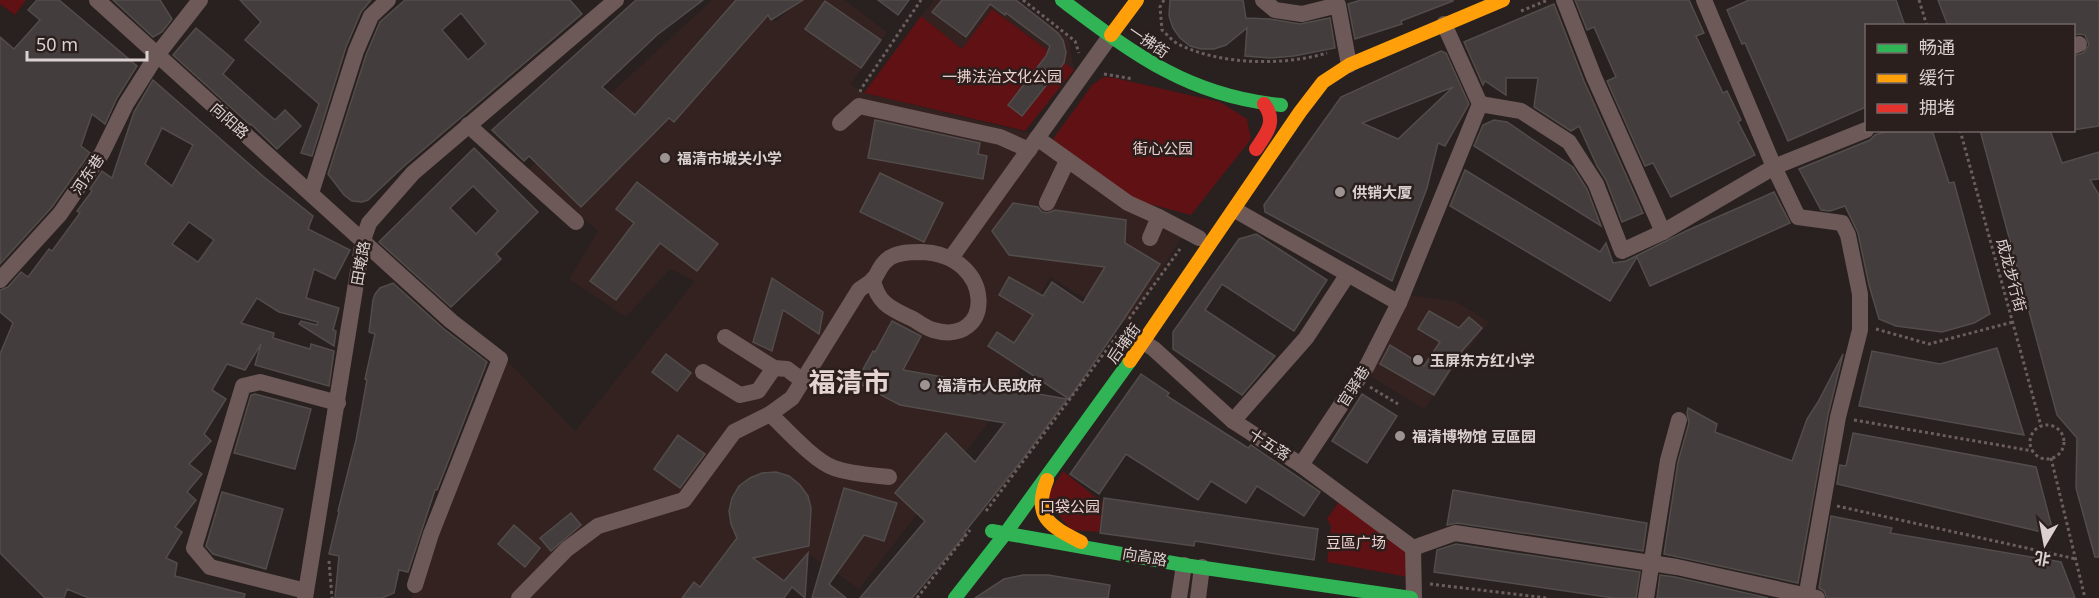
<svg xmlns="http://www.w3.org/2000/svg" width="2099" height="598" font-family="'Noto Sans','Noto Sans SC',sans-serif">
  <rect width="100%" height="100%" fill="#282120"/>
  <g fill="#332220">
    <path d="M712,0h40l23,22 25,-22h45l42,32 -36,52 13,9 189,46 77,60 60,25 -63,100 -77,-47 -15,28 13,10 -45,89 -144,185 -51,-35 -26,44h-371l97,-237 67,70 120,-150 -25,-12 -44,48 -57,-38 29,-48 -69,-62z"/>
    <path d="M934,0h84l51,39 5,31 -82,-61 -30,40 -41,-33z"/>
    <path d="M1407,295l48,6 34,21 -65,87 -57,-35z"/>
  </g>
  <g fill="#5f1113">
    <path d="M0,0h26l-11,15 -15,-11z"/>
    <path d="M992,9l82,61 -49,61 -161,-38 57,-77 41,33z"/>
    <path d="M1104,77l11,1 105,24 27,17 4,20 -60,76 -61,-16 -77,-60 39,-54z"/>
    <path d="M1063,471l40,32 -4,29 -28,-2 -26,-31z"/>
    <path d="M1340,500l70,51 -2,26 -81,-15 4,-36 -4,-7z"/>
  </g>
  <g fill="#443d3d" stroke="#524c4b" stroke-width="1.5" fill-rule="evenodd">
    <path d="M37,0h22l78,66 -20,32 -12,26 -13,-10 -11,32 9,7 -38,54 -52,57v-227l14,12 26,-29 -12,-10z"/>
    <path d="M113,0h47l12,19 -10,13 -9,5z"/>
    <path d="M240,0h131l-10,12 -15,35 -34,109 -11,-3 18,-49 -74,-64 16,-18z"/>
    <path d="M405,0h165l12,14 -179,153 -35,33 -6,2 -10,-1 -8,-6 -16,-21 38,-119 14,-33zM461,13l25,31 -18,16 -26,-30z"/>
    <path d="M636,0h67l-46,35 -55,52 33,28 101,-115h67l-32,20 -3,-5 -94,107 -5,-4 -88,89 -52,-51 -5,5 -32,-31z"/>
    <path d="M878,0h31l-11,15z"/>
    <path d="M942,0h74l42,33 5,7 3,12 -2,11 -42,53 -14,-11 38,-49 4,-10 -44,-33 -1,2 -15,-11 -24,33 -34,-25z"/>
    <path d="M1170,0h73l3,18 24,1 30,5 30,-6 5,30 -41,8 -24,2 -25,-2 2,-28 -21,17 -12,4h-13l-11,-3 -10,-8 -7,-10 -4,-12z"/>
    <path d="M1361,0h92v1l-52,20 1,3 -47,15 -7,-35z"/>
    <path d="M1575,0h114l15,33 -8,3 27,57 4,-2 14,29 -3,2 17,33 -84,42 -18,-34 -8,3 -38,-85 9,-4 -22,-50 -7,3z"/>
    <path d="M1749,0h147l9,26h-39v81l-78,34 -43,-98 -3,1 -15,-34z"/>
    <path d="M1938,0h161v126l-26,4v-74l10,-3 6,-8 -4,-10 -5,-1 -7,1v-9h-125z"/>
    <path d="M825,1l56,39 -20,28 -56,-39z"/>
    <path d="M1554,4l30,77 59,132 -21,9 -16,-42 -9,-14 -18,-40 -8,5 -37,-24 4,-29h-32v17l-21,-14 -2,4 -19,-43z"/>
    <path d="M196,28l38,32 -11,14 52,46 10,-10 16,16 -24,23 -26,-25 -1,1 -77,-70z"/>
    <path d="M1441,51l5,2 23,51 -24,42 -7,-3 -11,45 -35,93 -127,-69 -1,-7 77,-108zM1453,87l-55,52 -36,-16z"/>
    <path d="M153,80l111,97 49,39 -5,13 42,21 -15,29 -21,-10 -8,29 33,10 -6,22 3,1 -2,15 -35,-22 2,-3 16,4 1,-3 -39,-10 -22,-14 -16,25 33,10 -1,5 37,11 1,-5 23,7 -5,35 -74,-21 6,-21 -16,26 -18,-6 -15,26 14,9 -22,35 7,7 -22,23 13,10 -15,18 9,8 -21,27 7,5 -16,26 11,5 -2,13 70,18 -1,4h-155l-22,-9 -3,9h-19l-45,-45v-199l13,-31 -13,-11v-22l8,-3 13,-15 7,5 21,-28 3,2 28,-38 -3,-2 15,-20 -2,-2 12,-18 10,7 22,-66zM162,128l31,17 -21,41 -27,-22zM189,222l25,18 -16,22 -26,-18z"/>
    <path d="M875,120l105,23 -2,11 9,2 -4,23 -115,-21z"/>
    <path d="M1494,120l13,2 66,45 14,22 14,37 -127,-80 9,-21z"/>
    <path d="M1891,130h41l17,53 5,-1 36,132 -16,9 -32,9 -46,-6 -17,-7 -10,-34 -11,-52 -13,-27 -15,5 -9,-1 -22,-41 71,-29 5,-5z"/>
    <path d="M1980,130h70l12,33 37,-11v27l-9,1 9,15v362h-4l-19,-69 1,-50 -20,-23z"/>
    <path d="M474,148l64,64 -42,42 5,5 -50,48 -72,-65zM473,186l25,25 -22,23 -26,-26z"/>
    <path d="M1465,170l135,82 6,-9 7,20 13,-2 60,-30 88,-39 16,31 -140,63 -13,-29 -27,44 -160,-95z"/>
    <path d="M880,173l63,30 -19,39 -64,-30z"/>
    <path d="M637,182l81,62 -21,27 -37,-28 -44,57 -26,-19 44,-58 -18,-14z"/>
    <path d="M1013,203l25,4 4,5 5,1 8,-3 71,10 -1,23 35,21 -36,55 -55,80 -81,-53 9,-14 17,11 19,-28 -34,-20 10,-18 34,19 9,-14 31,21 22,-36 -96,-12 -17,-24z"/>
    <path d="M1256,234l71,46 -33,51 -72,-47 -17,26 70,46 -33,39 -69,-46v-17l66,-93z"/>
    <path d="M772,278l51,34 -4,22 -36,-24 -11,41 -19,-9z"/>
    <path d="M393,283l51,46 43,33 -50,128h-2l-27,82 -9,-2 -5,23 -12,5h-47l4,-42 -10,-2 10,-42 -1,-1 18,-71 11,-60 -2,-1 10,-45 -6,-2 4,-32 2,-6 5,-6z"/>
    <path d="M1429,311l30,17 10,-11 13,11 -20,23 -28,44 -54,-31 10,-19 34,21 16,-24 -22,-13z"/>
    <path d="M892,321l29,15 -18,34 164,29 -45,61 -58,73 2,1 -54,64h-52l65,-77 -30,-28 51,-60 29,29 30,-39 -105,-18 -44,-23 17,-31 2,1z"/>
    <path d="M1997,348l27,87 -165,-29 13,-55 68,13z"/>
    <path d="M666,354l25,19 -14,18 -25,-19z"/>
    <path d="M1843,354l-15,61 -30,168 -134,-29 14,-92 11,-39 -2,-10 1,-5 29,16 -2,8 77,29 15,-42 11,-17z"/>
    <path d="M1141,374l28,19 -2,3 81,52 3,-3 69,47 -16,24 -47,-30 -11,17 -35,-22 -13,19 -72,-46 -27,40 -29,-20z"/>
    <path d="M255,394l56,15 -16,60 -61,-16 17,-58z"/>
    <path d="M1362,394l35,22 -30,47 -35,-22z"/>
    <path d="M1853,433l183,34 18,68 -217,-51 3,-19 6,1z"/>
    <path d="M678,435l27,19 -25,34 -26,-19z"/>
    <path d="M776,472l13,4 11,9 8,11 3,12 -2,38 -56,12 31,23 24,-28 -3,45 -13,-11 -8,11h-102l12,-16 6,5 37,-49 -6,-14 -2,-13 3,-13 7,-12 11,-8 12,-5z"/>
    <path d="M844,488l53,15 -13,38 -20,-6 -35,49 17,14h-34z"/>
    <path d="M1453,490l194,33 -4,28 -186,-28 -10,2z"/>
    <path d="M222,492l61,17 -17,60 -53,-15 -7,-8z"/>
    <path d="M1104,498l214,31 -4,31 -119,-19 -1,5 -94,-13z"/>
    <path d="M571,513l10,12 -30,26 -11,-13z"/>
    <path d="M1831,516l61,12 -2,5 171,29 14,36h-248l-3,-7 -5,-3z"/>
    <path d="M514,525l26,23 -15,19 -27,-23z"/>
    <path d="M1456,544l184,28 -4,26h-22l-180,-26 3,-22z"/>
    <path d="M1023,575h25l62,10 -2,13h-133l29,-19z"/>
    <path d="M1660,575l15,2 93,21h-111z"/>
  </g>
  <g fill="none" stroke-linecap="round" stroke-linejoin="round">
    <g stroke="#6b5e5d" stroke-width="3" stroke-dasharray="3 3" stroke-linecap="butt">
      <path d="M1023,0l52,41 4,12"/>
      <path d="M1164,0l-4,7 2,23c6,5 11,12 18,15 42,20 103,21 147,8"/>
      <path d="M1919,0l8,26"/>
      <path d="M1521,11l27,-11"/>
      <path d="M1104,74l29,5"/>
      <path d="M860,92l1,-3 60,-89"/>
      <path d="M1960,130l81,296"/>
      <path d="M1129,319l51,-70"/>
      <path d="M1876,329l53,15 84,-22"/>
      <path d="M1370,387l28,17"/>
      <path d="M1854,420l179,31"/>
      <circle cx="2047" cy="442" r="17"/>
      <path d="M2051,458l34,140"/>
      <path d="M1837,506l239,53"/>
      <path d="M986,511l131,-175"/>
      <path d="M329,561l3,37"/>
      <path d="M1430,584l117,14"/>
      <path d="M917,598l53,-68"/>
    </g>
    <g stroke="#6d5957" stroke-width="16">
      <path d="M97,0l354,321 49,38 -69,175 -16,51"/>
      <path d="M1263,0l12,10 27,4 36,-9 11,60"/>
      <path d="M1564,0l30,77 69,155"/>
      <path d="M1704,0l70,167 24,50 44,6 6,12 12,59v36l-22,87 -32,181"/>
      <path d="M2074,46l5,-2"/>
      <path d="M1480,104l41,7 48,31 27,42 26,67 41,-19 111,-65 92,-37"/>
      <path d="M840,123l19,-17 141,31 29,13"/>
      <path d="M468,125l108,97"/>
      <path d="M1037,138l91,65 31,14 -9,21"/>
      <path d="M311,193l45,-142 15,-35 17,-16"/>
      <path d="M1047,203l20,-42"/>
      <path d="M1235,210l164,93"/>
      <path d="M1159,217l40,21"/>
      <path d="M951,258l160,-223"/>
      <path d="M0,280l60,-66 42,-61 24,-49 31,-49 43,-55"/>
      <path d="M1132,334l22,15 79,72 68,44 112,83"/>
      <path d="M725,337l49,31 13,1 16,12"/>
      <path d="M703,372l37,23 18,-4 16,-23"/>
      <path d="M770,414c16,15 44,47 64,54 17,6 37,7 55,9"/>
      <path d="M1233,421l73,-83 42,-64"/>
      <path d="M1301,465l66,-99 32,-63 81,-199 -36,-80"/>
      <path d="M1413,548l42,-15 222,34 140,31"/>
      <path d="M1413,548l1,50"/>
      <path d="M306,591l-96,-24 -16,-19 49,-162 17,-4 78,21"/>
      <path d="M305,598l58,-358 6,-17 44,-50 203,-173"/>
      <path d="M519,598l48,-49 31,-23 86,-26 50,-68 36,-18 22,-16 67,-108c5,-4 11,-7 15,-11 4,-6 7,-15 13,-19 8,-8 25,-8 35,-8 74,3 73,96 11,78 -7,-2 -14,-7 -20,-11 -21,-10 -36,-15 -40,-40"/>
      <path d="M1179,598l5,-33"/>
      <path d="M1198,598l4,-31"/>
      <path d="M1646,598l22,-138 11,-40"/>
    </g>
    <g stroke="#30b455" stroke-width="14">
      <path d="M1062,0c72,54 126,96 219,105"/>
      <path d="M992,531l192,34 227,33"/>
      <path d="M955,598l50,-64 125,-173"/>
    </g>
    <g stroke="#ff9f0a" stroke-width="14">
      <path d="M1111,35l26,-35"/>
      <path d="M1130,361l170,-249 23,-30 26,-17 154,-65"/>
      <path d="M1047,480c-15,37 3,46 34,62"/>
    </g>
    <path stroke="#e5322d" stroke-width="14" d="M1256,149c11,-16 21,-28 8,-45"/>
  </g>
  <g fill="#9c9392" stroke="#2b1f1d" stroke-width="2">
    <circle cx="665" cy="158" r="6"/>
    <circle cx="1340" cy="192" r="6"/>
    <circle cx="1418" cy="360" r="6"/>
    <circle cx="925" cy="385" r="6"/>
    <circle cx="1400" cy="436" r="6"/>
  </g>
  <g text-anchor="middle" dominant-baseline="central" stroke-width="5" stroke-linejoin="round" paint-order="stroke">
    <g font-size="15" fill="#dad1d0" stroke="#2b1f1d">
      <text transform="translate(1149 41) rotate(34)">一拂街</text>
      <text transform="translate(230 120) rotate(42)">向阳路</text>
      <text transform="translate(87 174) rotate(-56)">河东巷</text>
      <text transform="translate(360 263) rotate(-80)">田墘路</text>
      <text transform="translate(2012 275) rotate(75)">成龙步行街</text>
      <text transform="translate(1123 343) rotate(-54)">后埔街</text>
      <text transform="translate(1353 386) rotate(-57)">官驿巷</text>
      <text transform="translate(1270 444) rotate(33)">十五落</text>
      <text transform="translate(1145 556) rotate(10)">向高路</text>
    </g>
    <g font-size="15" fill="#eed2cf" stroke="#2b1f1d">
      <text x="1002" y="76">一拂法治文化公园</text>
      <text x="1163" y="148">街心公园</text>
      <text x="1070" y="506">口袋公园</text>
      <text x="1356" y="542">豆區广场</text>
    </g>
    <g font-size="15" font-weight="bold" fill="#dad1d0" stroke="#2b1f1d" text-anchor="start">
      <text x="677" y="158">福清市城关小学</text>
      <text x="1352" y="192">供销大厦</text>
      <text x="1430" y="360">玉屏东方红小学</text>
      <text x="937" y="385">福清市人民政府</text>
      <text x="1412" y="436">福清博物馆 豆區园</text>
    </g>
    <g font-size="27" font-weight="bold" fill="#e4d3d1" stroke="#2b1f1d">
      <text x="849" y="381">福清市</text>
    </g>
  </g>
  <rect x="1865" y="24" width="210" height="108" fill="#2b1f1d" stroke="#716665" stroke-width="1.5"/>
  <rect x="1877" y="44" width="30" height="9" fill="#30b455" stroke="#716665" stroke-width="1.5"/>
  <text x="1919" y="54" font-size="18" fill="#dad1d0">畅通</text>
  <rect x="1877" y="74" width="30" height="9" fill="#ff9f0a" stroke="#716665" stroke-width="1.5"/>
  <text x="1919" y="84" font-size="18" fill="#dad1d0">缓行</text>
  <rect x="1877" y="104" width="30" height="9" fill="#e5322d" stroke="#716665" stroke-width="1.5"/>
  <text x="1919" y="114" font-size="18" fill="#dad1d0">拥堵</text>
  <g transform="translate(2045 544) rotate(190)" stroke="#2b1f1d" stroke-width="4.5" paint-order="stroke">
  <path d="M0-4.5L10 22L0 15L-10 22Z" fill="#dad1d0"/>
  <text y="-9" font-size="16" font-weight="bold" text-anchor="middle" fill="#dad1d0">北</text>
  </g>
  <path d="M27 51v9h120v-9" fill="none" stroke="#dad1d0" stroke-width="3"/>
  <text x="36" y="51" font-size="18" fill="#dad1d0" stroke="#2b1f1d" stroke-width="4.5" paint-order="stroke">50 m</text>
</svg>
